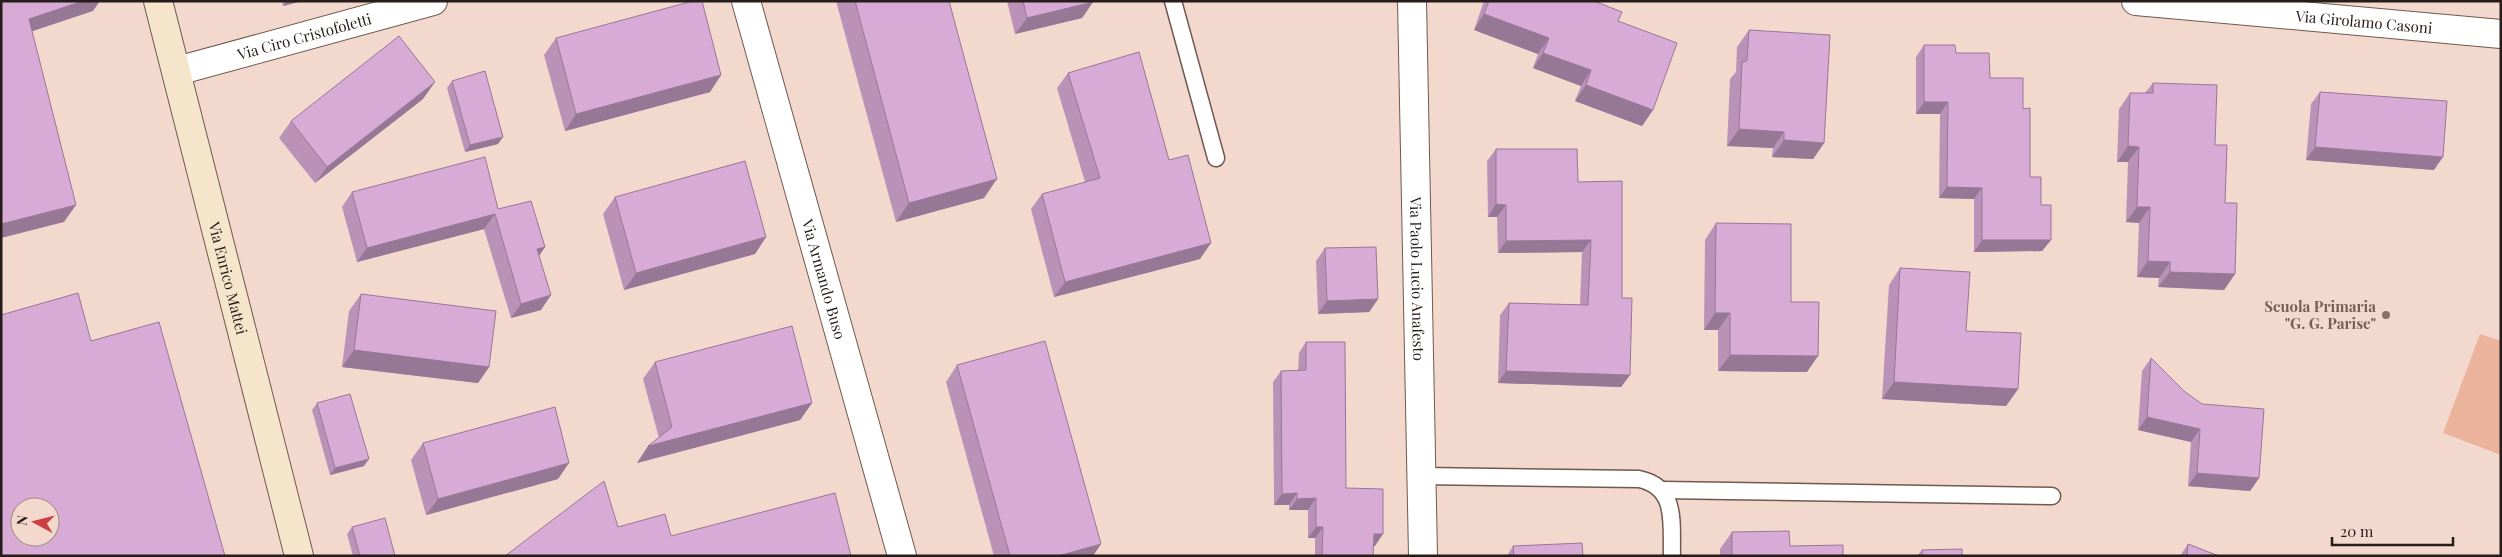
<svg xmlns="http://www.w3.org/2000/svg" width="2502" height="557" font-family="'Playfair Display',serif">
  <rect width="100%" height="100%" fill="#f3d8cd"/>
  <path fill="#ebb29c" d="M2480,334l21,7v114l-58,-22z"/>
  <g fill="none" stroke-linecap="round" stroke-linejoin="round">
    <defs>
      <g id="lane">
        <path d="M1173,1l43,157"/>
        <path d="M1422,476l217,3c39,8 32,45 33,77"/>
        <path d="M1662,490l390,6"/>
      </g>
      <g id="street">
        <path id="s1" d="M746,1l156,555"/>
        <path id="s2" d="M1412,1l11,555"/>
        <path id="s3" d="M2136,1l365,33"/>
        <path id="s4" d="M177,71l256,-70"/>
      </g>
      <g id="secondary">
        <path id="s5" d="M158,1l141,555"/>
      </g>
    </defs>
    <use href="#lane" stroke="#705950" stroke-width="19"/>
    <use href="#street" stroke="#705950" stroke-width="30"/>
    <use href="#secondary" stroke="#705950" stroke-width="30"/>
    <use href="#lane" stroke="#fff" stroke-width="16"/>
    <use href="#street" stroke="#fff" stroke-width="28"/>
    <use href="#secondary" stroke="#f5e5cb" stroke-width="28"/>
  </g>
  <g fill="#ba92b8">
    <path d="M282,1h20l-19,5z"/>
    <path d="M836,1h113l35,197 -88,24z"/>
    <path d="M1007,1h86v1l-11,16 -67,16z"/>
    <path d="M1484,1h110l24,20 35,89 -11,16 -67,-25 6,-15 -48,-18 5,-14 -64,-24z"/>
    <path d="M1749,30l75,113 -11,16 -41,-2 1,-9 -46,-2 3,-67 6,-7 1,-25z"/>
    <path d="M556,38l165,37 -11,17 -145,39 -21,-76z"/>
    <path d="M1924,45l32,8 34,25 33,31 7,68 11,28 10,35 -9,11 -68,1v-53l-35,-1 1,-84h-24v-57z"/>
    <path d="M1068,73l101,87 31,99 -146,38 -23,-88 11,-15 43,-12 -28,-94z"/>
    <path d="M452,81l46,63 -33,8 -18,-64z"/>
    <path d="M2153,83l62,62 10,58 10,71 -11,16 -66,-3 1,-9 -22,-1 2,-54 -13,-1 2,-60h-11l2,-53 11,-16h15z"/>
    <path d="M2320,92l114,78 -128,-10 5,-56z"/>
    <path d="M423,99l-108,84 -36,-45 12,-17z"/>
    <path d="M1496,149l82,33 44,116 8,77 -9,12 -123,-4 2,-68 9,-12 71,2 2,-53 -84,1 -1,-36h-9l-1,-56z"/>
    <path d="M352,192l146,17 41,47 2,54 -30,8 -27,-89 -127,33 -15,-55z"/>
    <path d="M615,197l151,40 -11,17 -131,36 -21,-76z"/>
    <path d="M1716,223l75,79 16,70 -89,-1v-41h-14l1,-90z"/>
    <path d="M1325,248l53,51 -9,13 -51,2 -2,-53z"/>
    <path d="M1900,268l66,63 52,58 -12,17 -124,-7 7,-114z"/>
    <path d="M361,294l128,73 -11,16 -136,-16 7,-56z"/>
    <path d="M1306,342l40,146 29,58h-2v10h-58v-18h-7v-28h-19v-5h-15l-1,-123 8,-11h17l1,-18z"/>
    <path d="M2151,358l108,120 -9,13 -62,-5 3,-44 -53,-12 4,-59z"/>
    <path d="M655,362l157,41 -12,17 -163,43 22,-25 -16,-59z"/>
    <path d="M957,365l136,191h-99l-48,-174z"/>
    <path d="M317,403l47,63 -34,9 -18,-65z"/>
    <path d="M423,443l135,36 -132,36 -15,-55z"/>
    <path d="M352,527l43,29h-42l-6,-22z"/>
    <path d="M1732,532l58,14 53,10h-123v-7z"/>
    <path d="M2188,544l31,12h-39z"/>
    <path d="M1513,546l70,10h-76z"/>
    <path d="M1922,550l40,6h-45z"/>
  </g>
  <g fill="#977796">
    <path d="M83,1h17l-7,10 -75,25 11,-17z"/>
    <path d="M287,1h15l-19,5z"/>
    <path d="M1093,2l-11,16 -67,16 12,-16z"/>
    <path d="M1484,14l65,24 -11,16 -64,-24z"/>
    <path d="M1543,53l48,17 -10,16 -48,-18z"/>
    <path d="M721,75l-11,17 -145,39 11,-17z"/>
    <path d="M435,82l-12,17 -108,84 12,-16z"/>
    <path d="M1586,85l67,25 -11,16 -67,-25z"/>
    <path d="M1924,102h24l-8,12h-24z"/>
    <path d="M1739,129l45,3 -11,16 -46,-2z"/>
    <path d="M503,137l-5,7 -33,8 5,-7z"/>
    <path d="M1784,140l40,3 -11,16 -41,-2z"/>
    <path d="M2128,146l11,1 -11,15h-11z"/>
    <path d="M2315,147l128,10 -9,13 -128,-10z"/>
    <path d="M997,179l-13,19 -88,24 13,-19z"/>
    <path d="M1947,187l35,1 -8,11 -35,-1z"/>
    <path d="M1496,204l10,1 -9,12h-9z"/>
    <path d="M76,205l-12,17 -63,16v-14z"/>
    <path d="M2137,207h13l-11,16 -13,-1z"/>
    <path d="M495,214l-11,15 -127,33 10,-14z"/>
    <path d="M766,237l-11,17 -131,36 12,-17z"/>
    <path d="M1591,240l-9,12 -84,1 8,-12z"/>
    <path d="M1982,240h69l-9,11 -68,1z"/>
    <path d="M1211,243l-11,16 -146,38 11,-15z"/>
    <path d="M545,247l-10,15 2,-13z"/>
    <path d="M2148,261l22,1 -11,16 -22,-1z"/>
    <path d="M2170,272l65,2 -11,16 -66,-3z"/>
    <path d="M551,295l-10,15 -30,8 10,-14z"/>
    <path d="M1378,299l-9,13 -51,2 9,-13z"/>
    <path d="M1715,313h15l-12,17h-14z"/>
    <path d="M354,350l135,17 -11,16 -136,-16z"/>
    <path d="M1730,355l88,1 -11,16 -89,-1z"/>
    <path d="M1506,371l124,4 -9,12 -123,-4z"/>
    <path d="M1894,382l124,7 -12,17 -124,-7z"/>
    <path d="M812,403l-12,17 -163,43 11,-17z"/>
    <path d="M2147,417l53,12 -9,13 -53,-12z"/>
    <path d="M369,459l-5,7 -34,9 5,-7z"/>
    <path d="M569,463l-11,16 -132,36 12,-16z"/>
    <path d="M2197,473l62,5 -9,13 -62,-5z"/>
    <path d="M1297,493l-8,12h-15l8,-11z"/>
    <path d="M1316,498l-8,12h-19l8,-11z"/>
    <path d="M1316,527h7l-8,11h-7z"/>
    <path d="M1374,534h9l-8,12 -9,-1z"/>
    <path d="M1101,544l-8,12h-35z"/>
  </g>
  <g fill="#d8aad6" stroke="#977796" fill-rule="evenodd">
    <path d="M1,1h82l-54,18 47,186 -75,19z"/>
    <path d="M693,1h9l19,74 -145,39 -20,-76z"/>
    <path d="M855,1h94l48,178 -88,24z"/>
    <path d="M1023,1h70v1l-66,16z"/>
    <path d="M1489,1h105l28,11 -4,9 59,22 -24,67 -67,-25 5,-15 -48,-17 6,-15 -65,-24z"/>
    <path d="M1749,30l81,5 -6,108 -40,-3v-8l-45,-3 3,-67 5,-1z"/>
    <path d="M399,36l36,46 -108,85 -36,-46z"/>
    <path d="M1924,45h31l1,8h33l1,25h33v31l7,-1v69h11v28h10v35h-69v-52l-35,-1 1,-85h-24z"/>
    <path d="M1139,52l30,108 19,-5 23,88 -146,39 -23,-88 58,-16 -32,-105z"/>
    <path d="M485,71l18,66 -33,8 -18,-64z"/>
    <path d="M2153,83l64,2 -2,60h12l-2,58h12l-2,71 -65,-2v-10l-22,-1 2,-54h-13l2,-60 -11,-1 2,-53h23z"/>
    <path d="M2320,92l127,9 -4,56 -128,-10z"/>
    <path d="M1496,149h81l1,33 44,-1v117h10l-2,77 -124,-4 3,-68 79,2 3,-65 -85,1v-36l-10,-1z"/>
    <path d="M485,157l13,52 33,-8 14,46 -8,2 14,46 -30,9 -26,-90 -128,34 -15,-56z"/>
    <path d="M745,161l21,76 -130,36 -21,-76z"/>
    <path d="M1716,223l75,1v78h28l-1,54 -88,-1v-42h-15z"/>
    <path d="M1376,247l2,52 -51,2 -2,-53z"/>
    <path d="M1900,268l70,4 -4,59 55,2 -3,56 -124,-7z"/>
    <path d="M78,293l13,48 68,-19 66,234h-224v-241zM20,507h30v30h-30z"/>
    <path d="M361,294l135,17 -7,56 -135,-17z"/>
    <path d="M792,326l20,77 -164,43 24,-19 -17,-65z"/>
    <path d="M1045,341l56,203 -43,12h-48l-53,-191z"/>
    <path d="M1306,342h39l1,146 37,1v45h-9l-1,22h-51l1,-29h-7v-29l-19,1v-6l-15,1 -1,-123 25,-1z"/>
    <path d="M2151,358l33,33 18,13 62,5 -5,69 -62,-5 3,-44 -53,-12z"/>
    <path d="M350,394l19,65 -34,9 -18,-65z"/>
    <path d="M555,407l14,56 -131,36 -15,-56z"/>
    <path d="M604,481l14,46 47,-13 6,22 164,-43 16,63h-346z"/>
    <path d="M385,518l10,38h-35l-8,-29z"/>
    <path d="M1789,531l1,15 53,-1v11h-111v-24z"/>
    <path d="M1582,543l1,13h-69l-1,-10z"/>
    <path d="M2188,544l31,12h-32z"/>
    <path d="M1962,549v7h-40v-6z"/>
  </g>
  <circle fill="#8d6e63" stroke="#f3d8cd" stroke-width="2" cx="2386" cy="315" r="5"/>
  <g text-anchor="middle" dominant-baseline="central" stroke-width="4" stroke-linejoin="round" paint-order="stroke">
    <g font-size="15" fill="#261c19" stroke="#f3d8cd">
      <text stroke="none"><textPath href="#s3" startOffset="229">Via Girolamo Casoni</textPath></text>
      <text stroke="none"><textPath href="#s4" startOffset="132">Via Ciro Cristofoletti</textPath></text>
      <text stroke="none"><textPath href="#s5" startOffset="286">Via Enrico Mattei</textPath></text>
      <text stroke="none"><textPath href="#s2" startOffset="278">Via Paolo Lucio Anafesto</textPath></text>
      <text stroke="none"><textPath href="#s1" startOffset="289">Via Armando Buso</textPath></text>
    </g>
    <g font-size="15" font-weight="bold" fill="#785e54" stroke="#f3d8cd" text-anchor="end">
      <text x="2376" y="306">Scuola Primaria<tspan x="2376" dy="17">"G. G. Parise"</tspan></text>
    </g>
  </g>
  <rect width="2502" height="557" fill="none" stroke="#261c19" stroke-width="5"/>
  <g transform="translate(35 522) rotate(277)"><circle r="24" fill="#f3d8cd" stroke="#a18d85"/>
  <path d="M0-4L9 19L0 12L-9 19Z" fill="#cd3e45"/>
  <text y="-8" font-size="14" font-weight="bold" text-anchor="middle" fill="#261c19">N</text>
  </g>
  <path d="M2332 537v8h121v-8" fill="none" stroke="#261c19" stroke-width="2.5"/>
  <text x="2340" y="537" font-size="15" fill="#261c19" stroke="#f3d8cd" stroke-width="4" paint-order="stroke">20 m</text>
</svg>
